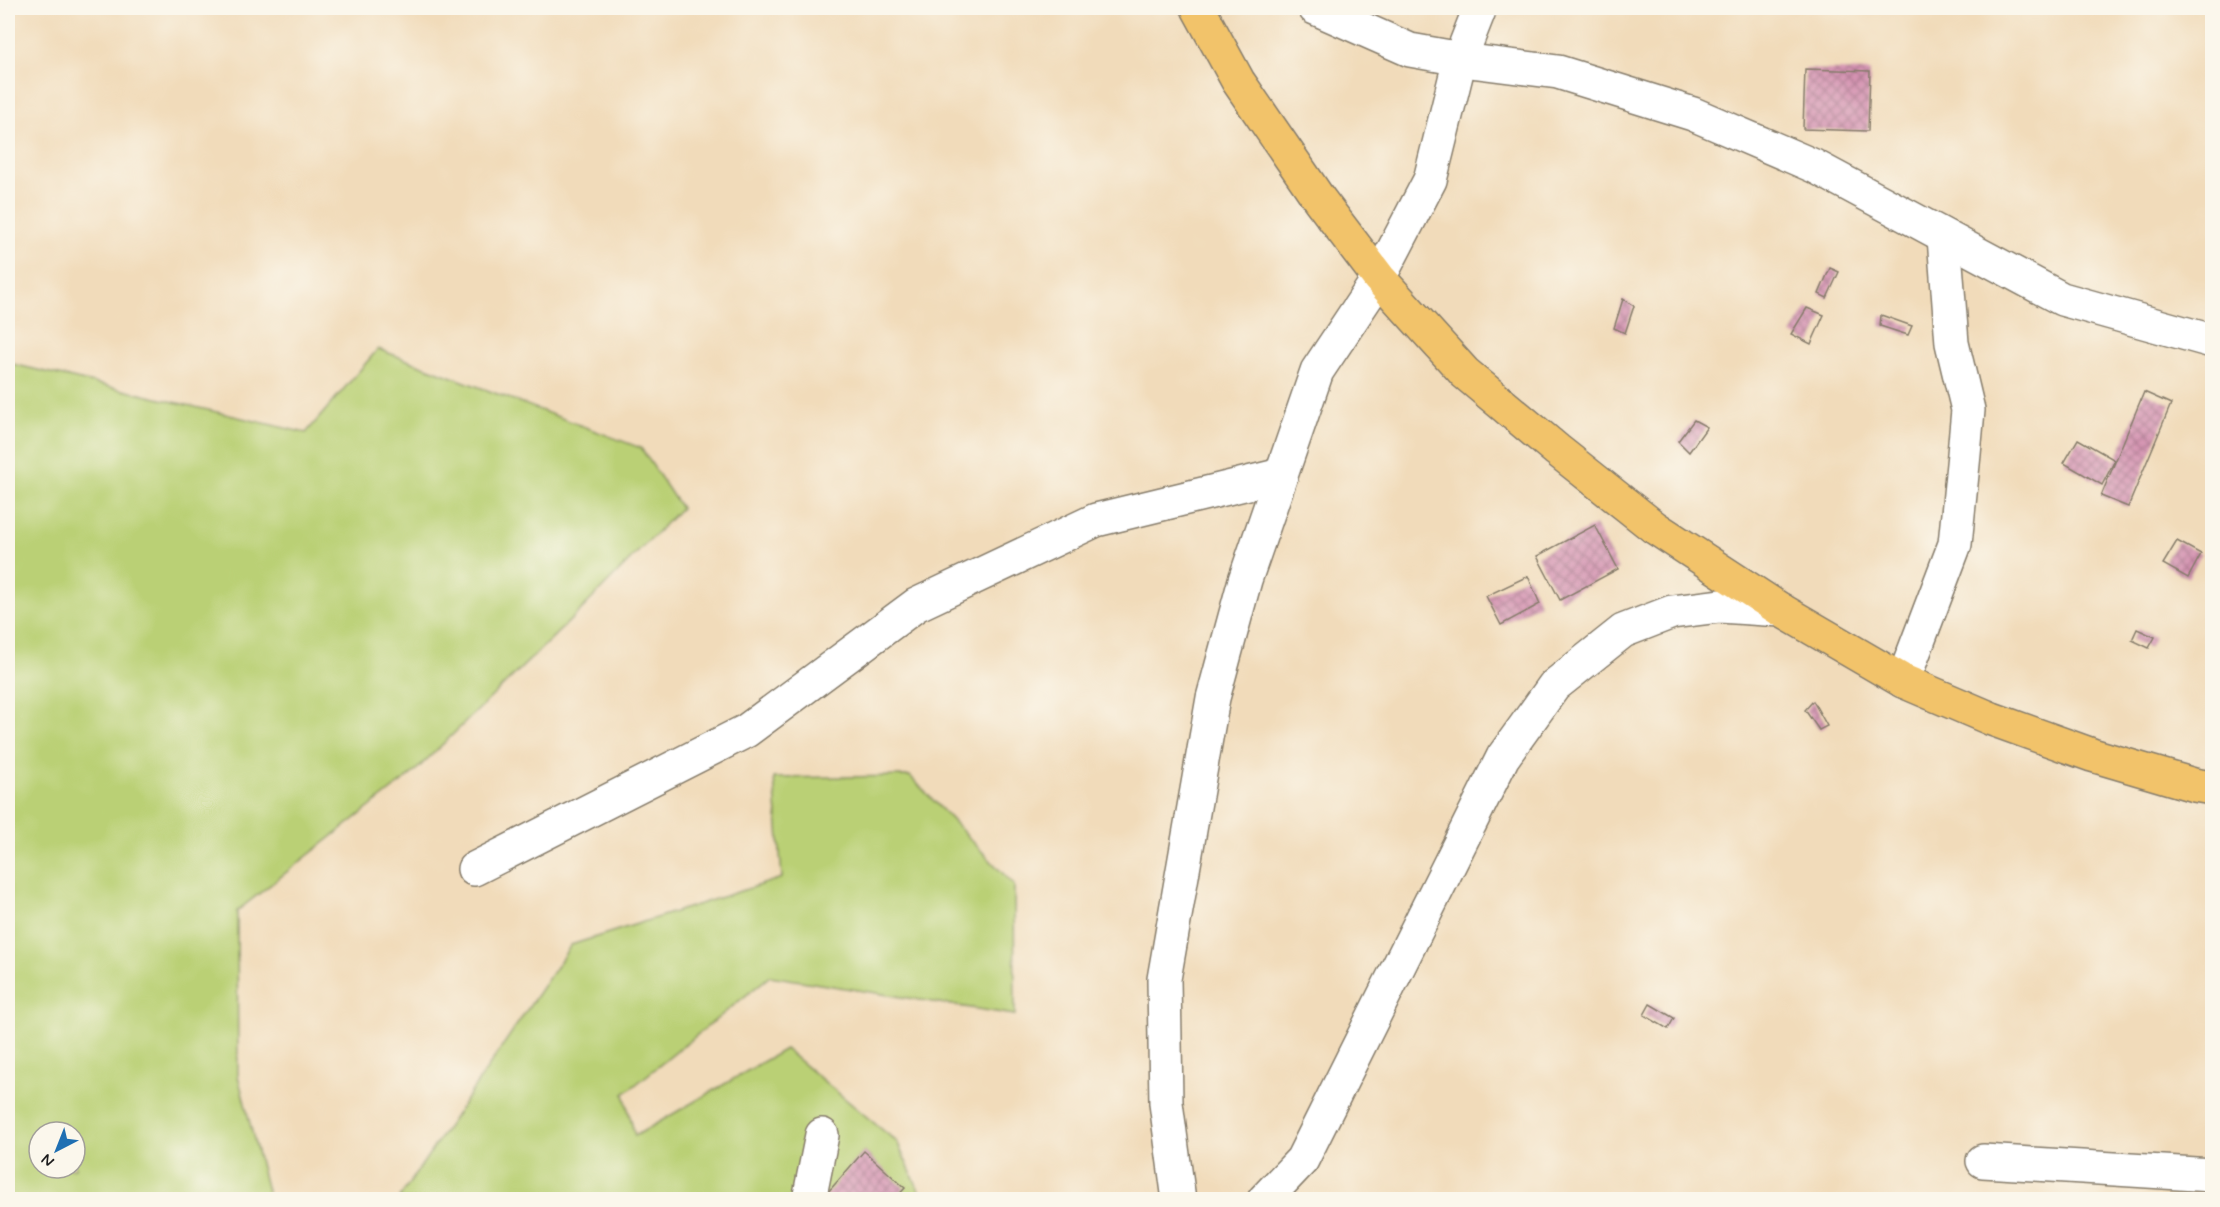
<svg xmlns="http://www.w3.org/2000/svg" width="2220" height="1207" font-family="Mynerve,sans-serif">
  <defs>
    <pattern id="building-cross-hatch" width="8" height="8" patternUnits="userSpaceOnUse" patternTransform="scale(1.5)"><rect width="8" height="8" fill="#d493b1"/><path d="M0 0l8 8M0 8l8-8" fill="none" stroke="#ab778f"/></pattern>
  </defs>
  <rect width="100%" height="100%" fill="#fbf7ec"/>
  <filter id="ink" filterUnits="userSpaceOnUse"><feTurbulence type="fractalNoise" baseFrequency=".0167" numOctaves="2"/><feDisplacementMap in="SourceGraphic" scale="12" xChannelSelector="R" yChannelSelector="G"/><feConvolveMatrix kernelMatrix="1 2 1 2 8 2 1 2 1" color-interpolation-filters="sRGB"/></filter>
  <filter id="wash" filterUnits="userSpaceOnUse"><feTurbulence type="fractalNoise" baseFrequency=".008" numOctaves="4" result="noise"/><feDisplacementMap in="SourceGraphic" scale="24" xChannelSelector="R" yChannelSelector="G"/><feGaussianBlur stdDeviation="1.35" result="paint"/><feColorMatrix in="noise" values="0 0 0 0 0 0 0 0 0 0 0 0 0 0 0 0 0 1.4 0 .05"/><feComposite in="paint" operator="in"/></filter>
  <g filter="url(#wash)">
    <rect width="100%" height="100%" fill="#f1dbba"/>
    <g fill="#bad074" stroke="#6b7648" stroke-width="1.5" fill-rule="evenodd">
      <path d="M378,349l263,99 40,60 -101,103 -168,163 -175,137 1,165 31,123h-261v-836l298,70zM39,1132h36v36h-36z"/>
      <path d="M910,776l104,109 1,130 -245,-39 -146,118 11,42 150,-87 112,93 26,57 -525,1 173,-255 211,-67 -8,-100z"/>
    </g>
    <g id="blocks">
      <g fill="url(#building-cross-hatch)">
        <path d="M1805,69l65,2 -2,60 -65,-2z"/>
        <path d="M1830,268l9,4 -12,26 -8,-4z"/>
        <path d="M1623,299l11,7 -9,27 -11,-5z"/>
        <path d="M1807,308l17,7 -13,29 -20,-10z"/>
        <path d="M1881,315l31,11 -4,9 -28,-9z"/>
        <path d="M2144,392l27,12 -43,103 -27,-11z"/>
        <path d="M1694,420l13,7 -18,25 -11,-11z"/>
        <path d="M2078,439l37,21 -13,25 -38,-22z"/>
        <path d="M1595,525l23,44 -58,31 -23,-44z"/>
        <path d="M2177,541l24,13 -13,24 -25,-14z"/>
        <path d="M1528,576l12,28 -39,21 -15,-29z"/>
        <path d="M2137,629l18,8 -6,11 -17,-8z"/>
        <path d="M1813,701l14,25 -8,4 -14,-20z"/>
        <path d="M1650,1004l24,14 -6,11 -24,-14z"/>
        <path d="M864,1151l41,37 -11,12h-73z"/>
      </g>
    </g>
  </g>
  <g filter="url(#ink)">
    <use href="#blocks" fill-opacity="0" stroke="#867c6b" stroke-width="1.5"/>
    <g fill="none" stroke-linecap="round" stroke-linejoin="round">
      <defs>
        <g id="street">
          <path d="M1315,8l95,42 68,12 80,10 135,42 121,52 248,133 150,42"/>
          <path d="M1903,681l52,-137 9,-90 4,-44 -16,-67 -8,-106"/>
          <path d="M474,869l272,-138 170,-126 180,-85 185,-45"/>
          <path d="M1983,1161l229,14"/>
          <path d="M809,1200l13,-65"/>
          <path d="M1179,1200l-13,-97 -2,-124 49,-281 32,-118 72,-209 62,-93 51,-98 30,-121 20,-51"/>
          <path d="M1264,1200l38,-40 201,-403 51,-71 69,-55 49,-19 48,-6 61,4"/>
        </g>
        <path id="primary" d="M1198,8l40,73 81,118 60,79 86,95 92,77 97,77 127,83 122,71 89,38 100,36 102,30 18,3"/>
      </defs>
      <use href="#street" stroke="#867c6b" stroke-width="36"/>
      <use href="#primary" stroke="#867c6b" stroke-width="36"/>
      <use href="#street" stroke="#fff" stroke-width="33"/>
      <use href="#primary" stroke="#f2c36a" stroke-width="33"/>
    </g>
  </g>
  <rect width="2220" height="1207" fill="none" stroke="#fbf7ec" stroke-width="30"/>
  <g transform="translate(57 1150) rotate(222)"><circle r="28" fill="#fbf7ec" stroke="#a29f99" stroke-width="1.5"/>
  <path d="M0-4.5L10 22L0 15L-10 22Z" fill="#1f6fb2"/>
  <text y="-9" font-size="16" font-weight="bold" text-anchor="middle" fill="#1c1c1c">N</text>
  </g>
</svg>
